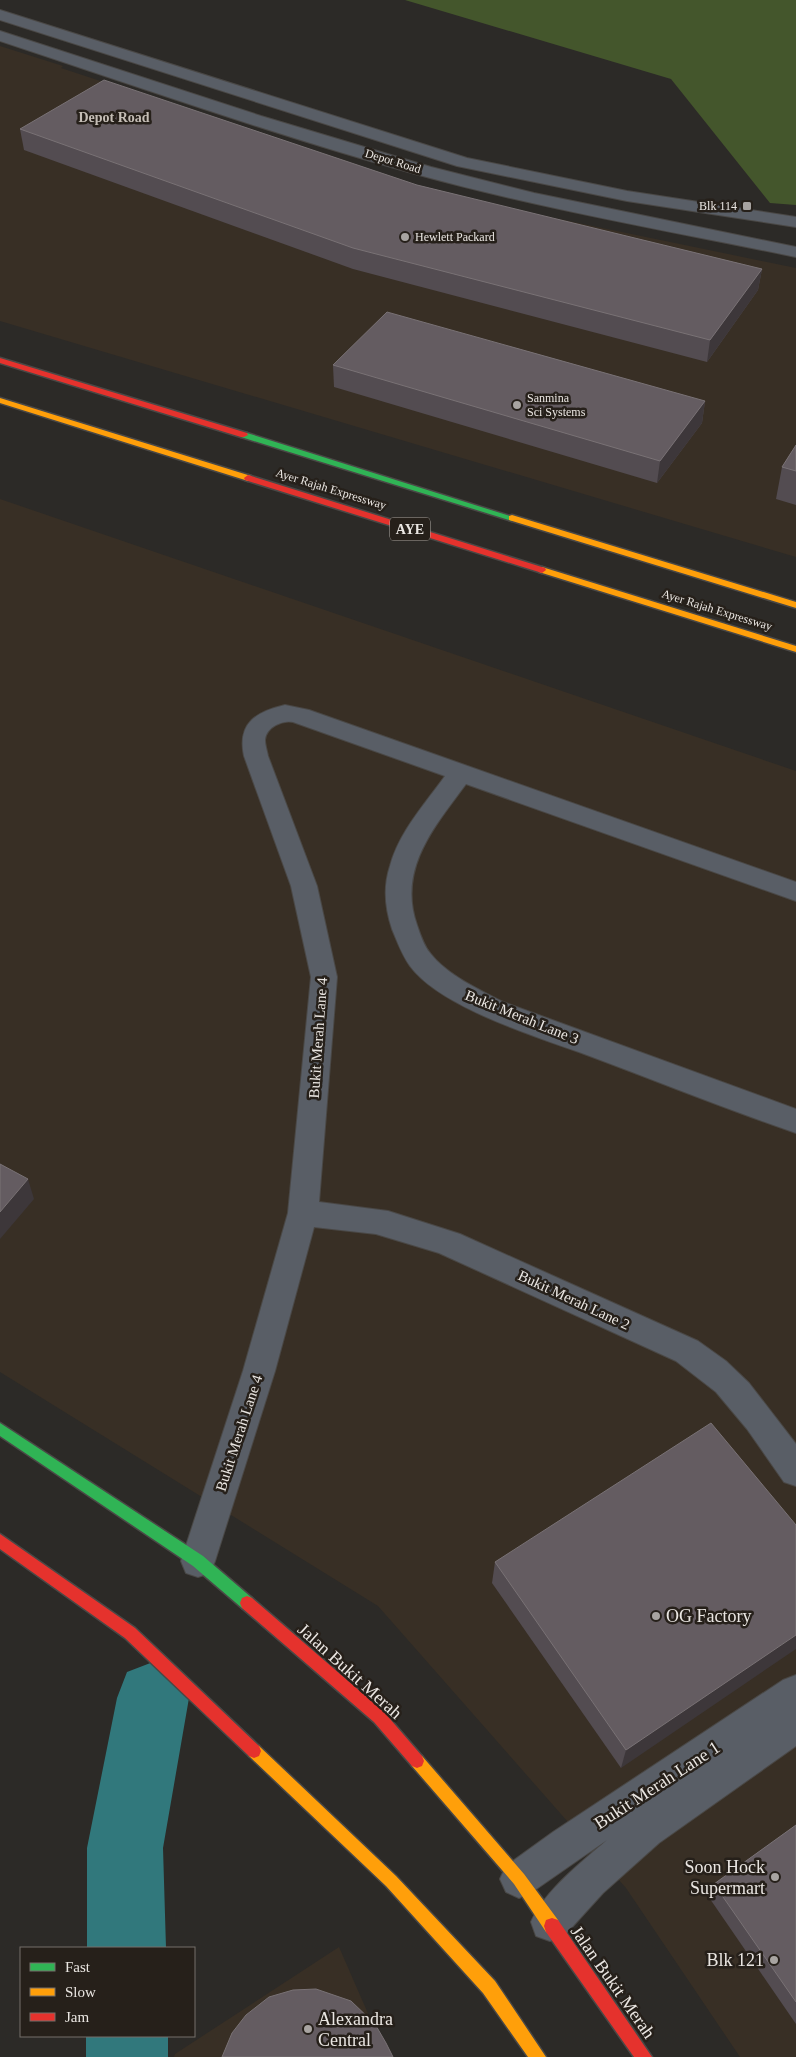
<svg xmlns="http://www.w3.org/2000/svg" width="796" height="2057" font-family="'Times New Roman',serif">
  <rect width="100%" height="100%" fill="#2c2a27"/>
  <g fill="#382f25">
    <path d="M0,46l63,20 -2,2 391,129 344,71v289l-796,-236z"/>
    <path d="M0,499l796,272v1286h-56l-114,-169 -248,-282 -378,-234z"/>
    <path d="M339,1947l48,110h-213l1,-3z"/>
  </g>
  <path fill="#44562c" d="M405,0h391v205l-26,-2 -99,-124z"/>
  <g fill="none" stroke-linecap="round" stroke-linejoin="round">
    <g fill="#31787c" fill-rule="evenodd">
      <path d="M153,1662l26,10 10,26 -26,150 3,100h-79v-100l30,-150 10,-26z"/>
      <rect x="86" y="2036" width="82" height="21"/>
    </g>
    <defs>
      <g id="street">
        <path d="M0,10l467,148 160,33 169,26v10l-169,-26 -170,-35 -457,-146z"/>
        <path d="M0,31l261,85 170,51 103,26 262,54v10c-126,-26 -253,-48 -377,-82 -141,-39 -280,-88 -419,-134z"/>
        <path d="M285,705l24,5 487,172v19l-330,-117c-31,42 -69,85 -49,141 3,9 7,21 13,28 17,22 48,36 73,49l293,107v24c-70,-24 -139,-52 -209,-78 -49,-18 -146,-47 -177,-89 -8,-11 -13,-25 -18,-37 -7,-21 -9,-42 -2,-63 9,-34 35,-62 55,-90l-152,-54c-11,-2 -27,5 -28,18 0,5 2,11 3,16l49,130 20,91 -18,225 69,9 72,23 238,107 28,20 23,22 47,61v42l-12,-4 -37,-53 -31,-37 -40,-31 -237,-108 -63,-19 -62,-7 -39,144 -60,190 -5,12 -12,4 -12,-4 -5,-12 62,-190 45,-158 23,-236 -20,-91 -47,-130c-7,-33 12,-44 41,-51z"/>
        <path d="M796,1675v71l-137,97 -56,50 -39,43 -14,5 -14,-5 -5,-14c13,-31 51,-60 76,-82l-75,52 -13,6 -13,-6 -6,-13 6,-13 47,-34 230,-152z"/>
      </g>
      <g id="fast">
        <path d="M241,433h6l269,85 -4,3 -3,-1 -268,-83z"/>
        <path d="M0,1423l203,133 49,42 2,5 -2,5 -5,2 -5,-2 -49,-42 -193,-130z"/>
      </g>
      <g id="slow">
        <path d="M0,398l251,78 1,2 -4,3 -3,-1 -245,-77z"/>
        <path d="M512,515l284,87v6l-287,-88v-4z"/>
        <path d="M542,567l254,79v6l-257,-80 -1,-2z"/>
        <path d="M254,1744l5,2 137,130 99,105 51,76h-18l-45,-64 -97,-107 -137,-130 -2,-5 2,-5z"/>
        <path d="M417,1754l5,2 102,118 34,46 2,6 -2,6 -6,2 -6,-2 -32,-48 -102,-118 -2,-5 2,-5z"/>
      </g>
      <g id="jam">
        <path d="M0,358l247,75 1,2 -4,2h-3l-241,-74z"/>
        <path d="M248,475l297,93 1,2 -4,3 -3,-1 -294,-92 -1,-2z"/>
        <path d="M0,1534l135,94 124,118 2,5 -2,5 -5,2 -5,-2 -124,-118 -125,-89z"/>
        <path d="M247,1596l5,2 132,114 38,44 2,5 -2,5 -5,2 -5,-2 -38,-44 -132,-114 -2,-5 2,-5z"/>
        <path d="M552,1918l6,2 94,137h-18l-88,-125 -2,-6 2,-6z"/>
      </g>
    </defs>
    <use href="#street" stroke="#4a4846" stroke-width="2"/>
    <use href="#fast" stroke="#4a4846" stroke-width="3"/>
    <use href="#slow" stroke="#4a4846" stroke-width="3"/>
    <use href="#jam" stroke="#4a4846" stroke-width="3"/>
    <use href="#street" fill="#595e66" fill-rule="evenodd"/>
    <use href="#fast" fill="#30b455" fill-rule="evenodd"/>
    <use href="#slow" fill="#ff9f0a" fill-rule="evenodd"/>
    <use href="#jam" fill="#e5322d" fill-rule="evenodd"/>
  </g>
  <g fill="#534c51">
    <path d="M20,129l397,56 345,84 -4,21 -51,72 -354,-93 -329,-119z"/>
    <path d="M333,365l372,36 -3,22 -45,60 -323,-96z"/>
    <path d="M796,445v60l-20,-6 6,-32z"/>
    <path d="M796,1525l-175,243 -129,-185 3,-21z"/>
    <path d="M796,1825v199l-88,-128 6,-12z"/>
  </g>
  <g fill="#3d373a">
    <path d="M762,269l-4,21 -51,72 3,-22z"/>
    <path d="M705,401l-3,22 -45,60 3,-22z"/>
    <path d="M28,1179l6,20 -34,40v-27z"/>
    <path d="M796,1635v14l-175,119 5,-18z"/>
  </g>
  <g fill="#645c61" stroke="#797275">
    <path d="M104,80l313,105 345,84 -52,71 -357,-92 -333,-119z"/>
    <path d="M387,312l318,89 -45,60 -327,-96z"/>
    <path d="M796,445v26l-14,-4z"/>
    <path d="M0,1164l28,15 -28,33z"/>
    <path d="M711,1423l85,102v110l-170,115 -131,-188z"/>
    <path d="M796,1825v177l-82,-118z"/>
    <path d="M316,1989l35,12 24,23 11,19 7,14h-171l10,-24 14,-18 23,-18 24,-7z"/>
  </g>
  <g fill="#a8a4a1" stroke="#26201a" stroke-width="2">
    <rect x="742" y="201" width="10" height="10" rx="2.5"/>
    <circle cx="405" cy="237" r="5"/>
    <circle cx="517" cy="405" r="5"/>
    <circle cx="656" cy="1616" r="5"/>
    <circle cx="775" cy="1877" r="5"/>
    <circle cx="774" cy="1960" r="5"/>
    <circle cx="308" cy="2029" r="5"/>
  </g>
  <g text-anchor="middle" dominant-baseline="central" stroke-width="5" stroke-linejoin="round" paint-order="stroke">
    <g font-size="12" fill="#eae6e2" stroke="#26201a">
      <text transform="translate(393 161) rotate(17)">Depot Road</text>
      <text transform="translate(331 489) rotate(17)">Ayer Rajah Expressway</text>
      <text transform="translate(717 610) rotate(17)">Ayer Rajah Expressway</text>
    </g>
    <g font-size="12" fill="#eae6e2" stroke="#26201a" text-anchor="start">
      <text x="737" y="206" text-anchor="end">Blk 114</text>
      <text x="415" y="237">Hewlett Packard</text>
      <text x="527" y="398">Sanmina<tspan x="527" dy="14">Sci Systems</tspan></text>
    </g>
    <g font-size="14" font-weight="bold" fill="#c5beb6" stroke="#26201a">
      <text x="114" y="117">Depot Road</text>
    </g>
    <rect fill="#26201a" stroke="#afaba6" stroke-width="1" x="390" y="517.5" width="40" height="23" rx="4"/>
    <g font-size="14" font-weight="bold" fill="#eae6e2">
      <text x="410" y="529">AYE</text>
    </g>
    <g font-size="15" fill="#eae6e2" stroke="#26201a">
      <text transform="translate(522 1017) rotate(22)">Bukit Merah Lane 3</text>
      <text transform="translate(318 1038) rotate(-86)">Bukit Merah Lane 4</text>
      <text transform="translate(574 1300) rotate(25)">Bukit Merah Lane 2</text>
      <text transform="translate(239 1433) rotate(-72)">Bukit Merah Lane 4</text>
    </g>
    <g font-size="18" fill="#eae6e2" stroke="#26201a" text-anchor="start">
      <text x="666" y="1616">OG Factory</text>
      <text x="765" y="1867" text-anchor="end">Soon Hock<tspan x="765" dy="21">Supermart</tspan></text>
      <text x="764" y="1960" text-anchor="end">Blk 121</text>
      <text x="318" y="2019">Alexandra<tspan x="318" dy="21">Central</tspan></text>
    </g>
    <g font-size="18" fill="#eae6e2" stroke="#26201a">
      <text transform="translate(350 1671) rotate(42)">Jalan Bukit Merah</text>
      <text transform="translate(657 1785) rotate(-33)">Bukit Merah Lane 1</text>
      <text transform="translate(613 1982) rotate(55)">Jalan Bukit Merah</text>
    </g>
  </g>
  <rect x="20" y="1947" width="175" height="90" fill="#26201a" stroke="#746f6a"/>
  <rect x="30" y="1963" width="25" height="8" fill="#30b455" stroke="#746f6a"/>
  <text x="65" y="1972" font-size="15" fill="#eae6e2">Fast</text>
  <rect x="30" y="1988" width="25" height="8" fill="#ff9f0a" stroke="#746f6a"/>
  <text x="65" y="1997" font-size="15" fill="#eae6e2">Slow</text>
  <rect x="30" y="2013" width="25" height="8" fill="#e5322d" stroke="#746f6a"/>
  <text x="65" y="2022" font-size="15" fill="#eae6e2">Jam</text>
</svg>
